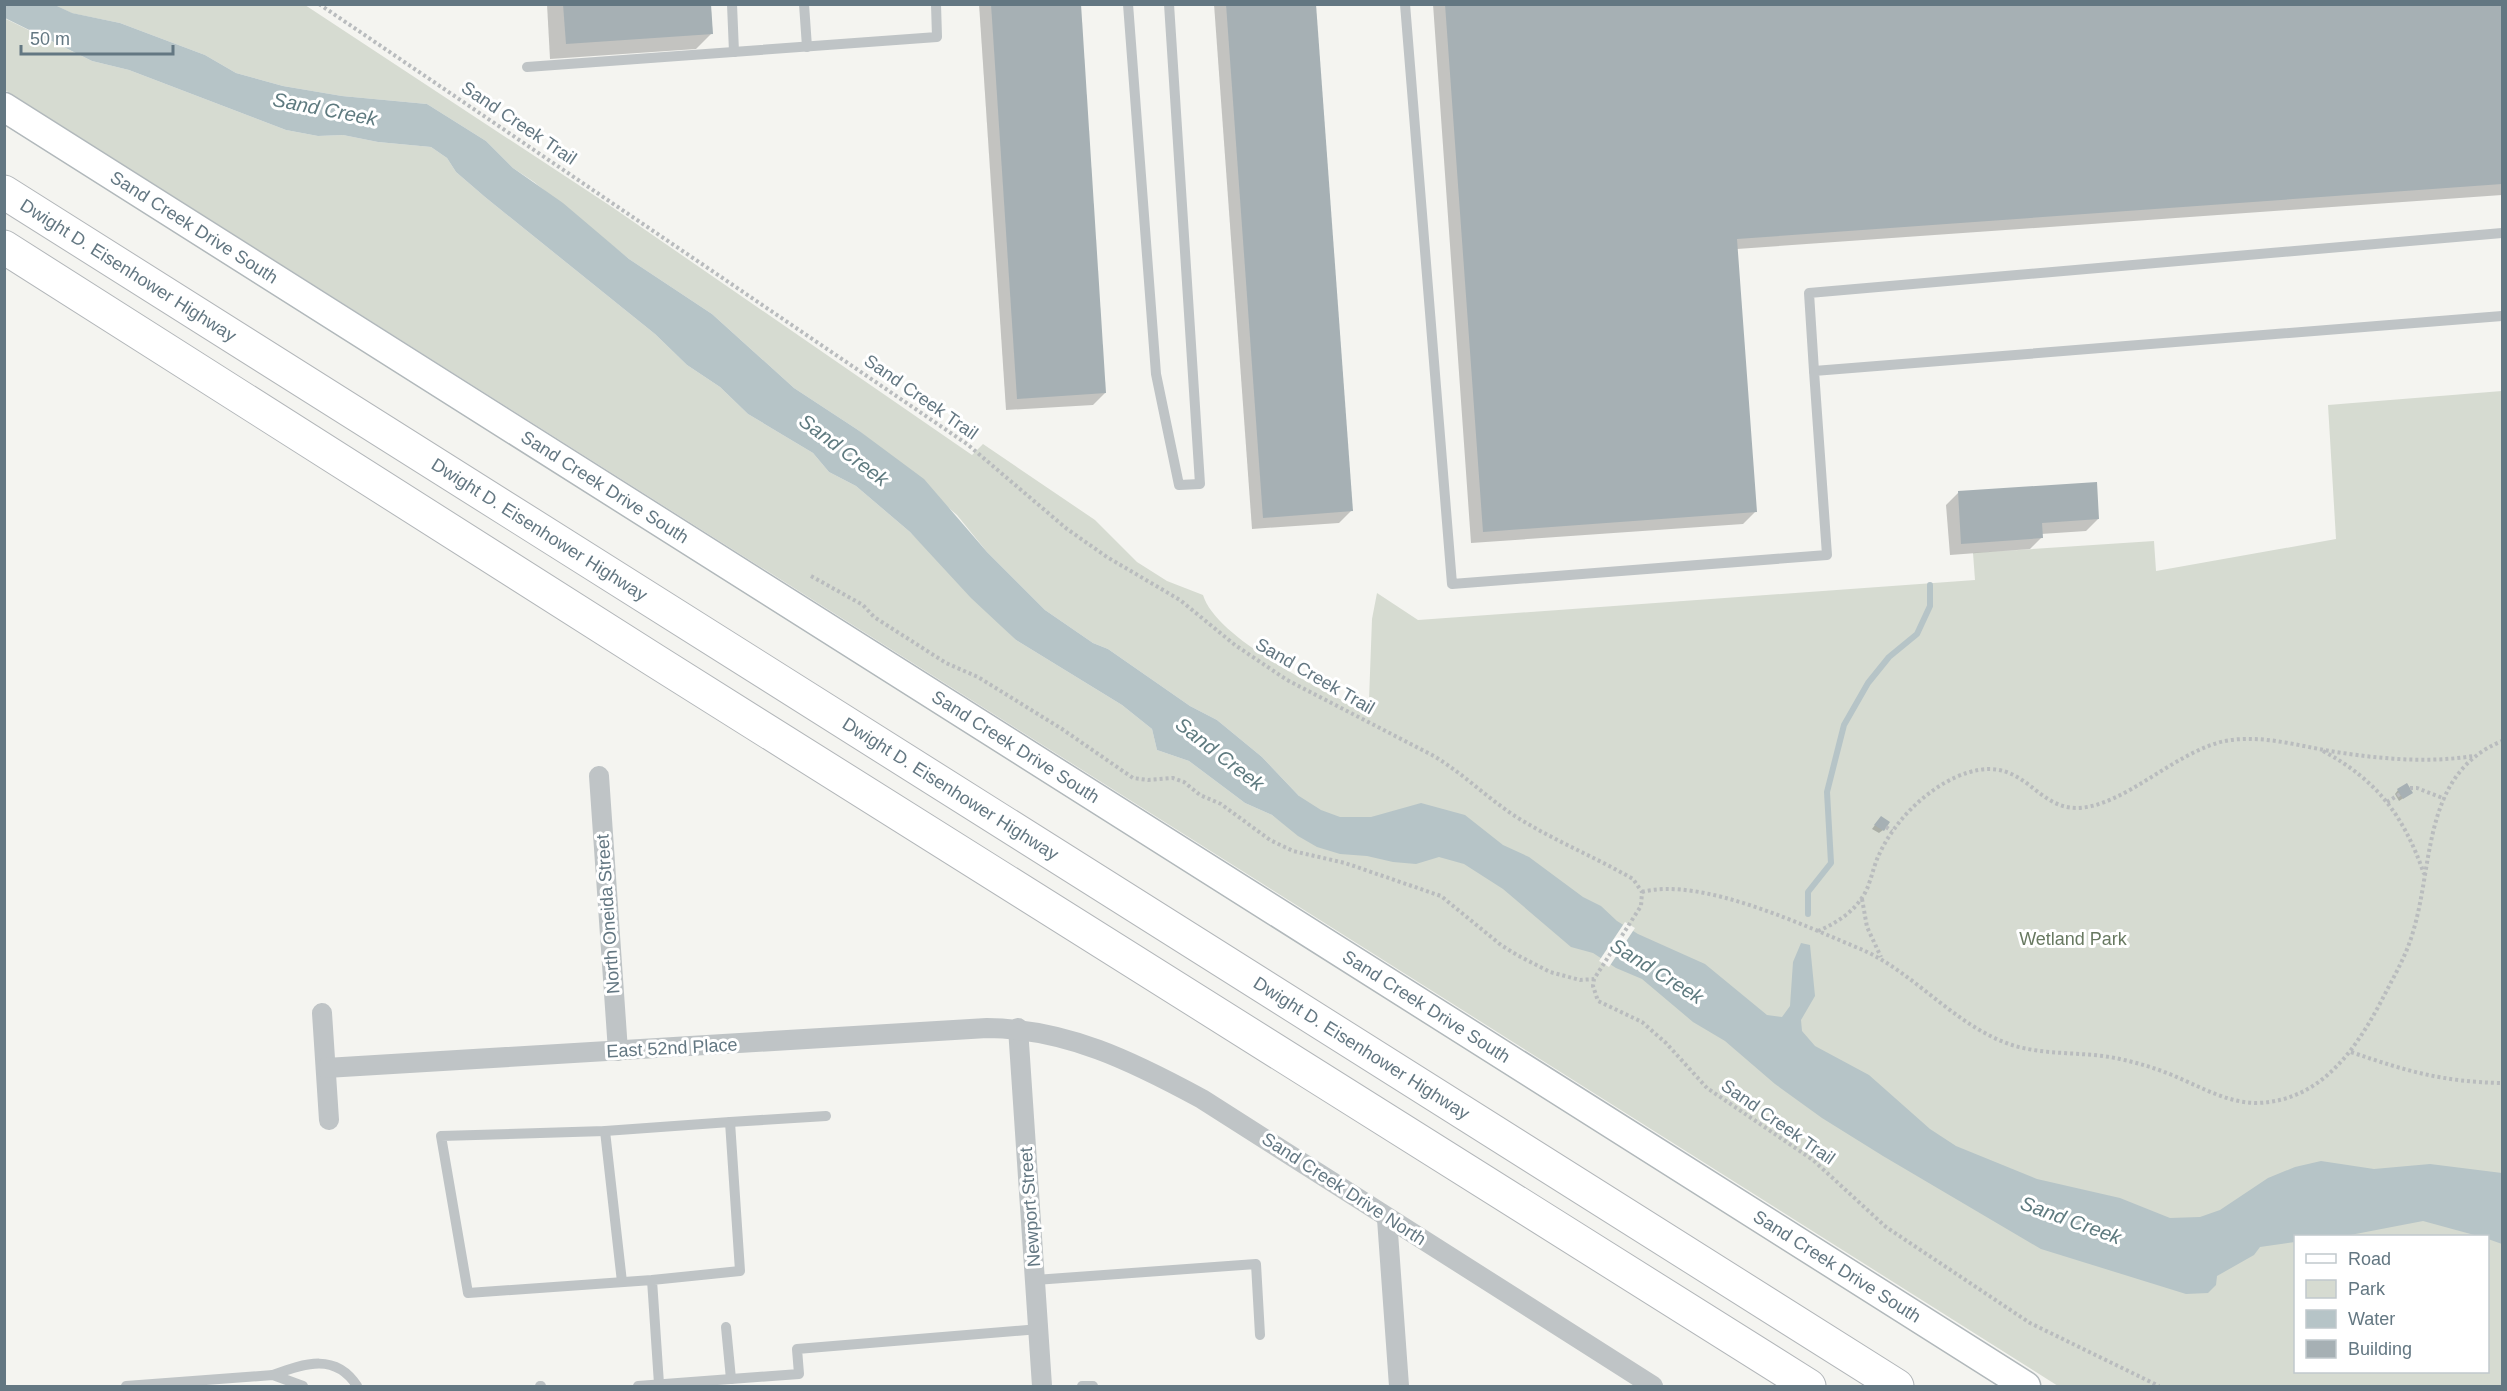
<svg xmlns="http://www.w3.org/2000/svg" width="2507" height="1391" font-family="Arial,sans-serif">
  <rect width="100%" height="100%" fill="#f4f4f0"/>
  <path fill="#d6dbd1" fill-rule="evenodd" d="M55,5h250l307,202 360,248 11,-11 112,76 42,42 30,19 36,14c13,43 116,93 156,114l7,-3 3,-6 3,-81 5,-26 41,27 557,-40 -2,-27 181,-12 2,30 180,-32 -8,-134 174,-14v995h-444l-2053,-1296 -1,-72 88,43 37,9 157,60 32,6 25,-1 35,7 53,5 16,11 9,14 29,25 170,137 32,31 33,22 28,27 65,39 16,19 27,14 54,46 106,108 106,65 30,24 5,21 32,11 56,42 27,12 16,12 11,-31 -37,-39 -45,-37 -27,-14 -82,-57 -15,-6 -48,-33 -58,-58 -30,-37 -99,-85 -64,-42 -82,-74 -83,-55 -95,-77 -21,-14 -27,-27 -59,-37 -85,-8 -59,-10 -47,-13 -31,-18 -85,-32 -49,-10zM2296,1236h192v136h-192z"/>
  <path fill="#b6c4c7" d="M5,5h50l17,8 48,10 85,32 31,18 47,13 59,10 85,8 59,37 27,27 50,35 66,56 83,55 82,74 64,42 66,49 63,73 58,58 48,33 15,6 82,57 27,14 45,37 37,39 22,14 19,7h31l50,-14 44,12 38,30 26,12 54,40 18,9 16,15 21,13 67,30 62,51 15,2 8,-11 3,-44 8,-19 9,2 5,51 -14,24 1,11 13,15 54,29 61,54 26,17 81,33 83,19 50,20 30,-1 20,-7 48,-32 27,-11 26,-6 53,8 56,-5 72,9v71l-14,-5v-3h-10l-55,-15 -78,15h-49l-1,6 -35,5 -6,8 -37,21 -1,9 -8,8 -22,1 -145,-45 -158,-93 -61,-38 -47,-34 -50,-43 -32,-19 -51,-43 -26,-11 -23,-15 -22,-6 -68,-58 -39,-25 -25,-7 -23,7 -23,-2 -26,-6 -27,-2 -23,-7 -19,-11 -26,-21 -27,-12 -56,-42 -32,-11 -5,-21 -30,-24 -106,-65 -45,-42 -61,-66 -54,-46 -27,-14 -16,-19 -65,-39 -28,-27 -33,-22 -32,-31 -170,-137 -29,-25 -9,-14 -16,-11 -53,-5 -35,-7 -25,1 -32,-6 -157,-60 -37,-9 -87,-43z"/>
  <path fill="#f4f4f0" d="M1625,922l10,6 -26,39 -10,-6z"/>
  <g fill="#0003">
    <path d="M547,4h163l2,29 -16,16 -146,10z"/>
    <path d="M979,4h100l26,389 -12,12 -87,5z"/>
    <path d="M1214,4h101l36,507 -12,12 -87,6z"/>
    <path d="M1433,4h1069v191l-765,54 18,263 -12,12 -272,19z"/>
    <path d="M1958,493l140,26 -12,12 -45,3 1,3 -12,12 -80,6 -4,-50z"/>
    <path d="M2398,790l13,3 -12,8 -4,-7z"/>
    <path d="M1878,821l5,9 -4,3 -7,-4z"/>
  </g>
  <g fill="none" stroke-linecap="round" stroke-linejoin="round">
    <path stroke="#b6c4c7" stroke-width="6" d="M1808,914v-22l23,-29 -4,-71 17,-67 24,-42 21,-26 28,-23 13,-28v-21"/>
  </g>
  <g fill="#a6b0b4">
    <path d="M563,4h148l2,30 -147,10z"/>
    <path d="M991,4h90l25,389 -89,6z"/>
    <path d="M1226,4h90l37,507 -90,7z"/>
    <path d="M1445,4h1057v180l-765,55 20,273 -274,20z"/>
    <path d="M2097,482l2,37 -57,4 1,15 -82,6 -3,-53z"/>
    <path d="M2407,783l6,10 -10,6 -6,-10z"/>
    <path d="M1881,816l9,6 -6,9 -10,-6z"/>
  </g>
  <g fill="none" stroke-linecap="round" stroke-linejoin="round">
    <defs>
      <g id="secondary">
        <path id="s1" d="M4,107l2022,1279"/>
      </g>
      <g id="motorway">
        <path id="s2" d="M4,192l1893,1194"/>
        <path d="M4,247l650,413 1155,726"/>
      </g>
    </defs>
    <use href="#secondary" stroke="#b1b8bb" stroke-width="31"/>
    <use href="#motorway" stroke="#b2b6b9" stroke-width="35"/>
    <g stroke="#b9bcbe" stroke-width="4" stroke-dasharray="3 3" stroke-linecap="butt">
      <path d="M319,4l648,440 100,85 40,28 73,43 55,45 52,35 145,75c31,18 56,44 86,63 37,23 77,39 115,61l9,13 -1,14 -47,73 -1,7 5,15 44,21 24,21 41,45 106,72 73,67 144,96 129,63"/>
      <path d="M811,576l52,29 11,12 72,46 32,14 84,52 71,49 15,2 25,-2 11,4 16,13 21,9 49,36 23,11 52,12 96,33 60,49 16,10 33,17 30,8 14,-1"/>
      <path d="M2323,751c54,29 81,65 101,123"/>
      <path d="M2410,788h7l28,11"/>
      <path d="M2387,802l13,-8"/>
      <path d="M1886,827l6,4"/>
      <path d="M1642,892c59,-16 165,35 221,58 53,24 92,76 149,95 34,11 73,6 108,14 18,4 35,9 52,16 27,11 55,28 85,28 68,-2 103,-60 130,-113 10,-19 20,-37 26,-58 21,-69 9,-158 89,-191"/>
      <path d="M1862,899l5,28 14,30"/>
      <path d="M1818,931c16,-7 33,-17 43,-32 9,-11 11,-29 17,-42 14,-33 45,-65 78,-80 67,-29 75,31 121,31 47,-1 97,-56 148,-67 31,-6 63,2 94,8 49,9 105,15 154,7"/>
      <path d="M2351,1052c55,19 92,30 151,31"/>
    </g>
    <g stroke="#bfc4c6" stroke-width="10">
      <path d="M732,4l2,48"/>
      <path d="M804,4l3,43"/>
      <path d="M1128,4l28,370 23,111 21,-1 -31,-480"/>
      <path d="M1405,4l47,580 375,-29 -13,-184 688,-55"/>
      <path d="M527,67l410,-30 -1,-33"/>
      <path d="M1814,371l-5,-78 693,-60"/>
      <path d="M730,1122l96,-6"/>
      <path d="M605,1131l17,151"/>
      <path d="M652,1280l-184,13 -27,-157 164,-5 125,-9 10,149 -88,9 7,104"/>
      <path d="M1035,1280l221,-16 4,71"/>
      <path d="M726,1327l5,52"/>
      <path d="M273,1375c32,-12 63,-22 84,11"/>
      <path d="M126,1386l147,-11 30,11"/>
      <path d="M540,1386h1"/>
      <path d="M638,1386l161,-12 -2,-25 242,-20"/>
      <path d="M1082,1386h11"/>
    </g>
    <g stroke="#bfc4c6" stroke-width="20">
      <path d="M599,776l19,275"/>
      <path d="M322,1013l7,107"/>
      <path d="M1018,1028l24,358"/>
      <path d="M326,1068l661,-40c80,1 145,33 215,71l451,287"/>
      <path d="M1387,1219l12,167"/>
    </g>
    <use href="#secondary" stroke="#fff" stroke-width="28"/>
    <use href="#motorway" stroke="#fff" stroke-width="33"/>
  </g>
  <g text-anchor="middle" dominant-baseline="central" stroke-width="6" stroke-linejoin="round" paint-order="stroke">
    <g font-size="18" fill="#637782" stroke="#fff">
      <text transform="translate(519 123) rotate(34)">Sand Creek Trail</text>
      <text stroke="none"><textPath href="#s1" startOffset="225">Sand Creek Drive South</textPath></text>
      <text stroke="none"><textPath href="#s2" startOffset="147">Dwight D. Eisenhower Highway</textPath></text>
      <text transform="translate(921 397) rotate(35)">Sand Creek Trail</text>
      <text stroke="none"><textPath href="#s1" startOffset="711">Sand Creek Drive South</textPath></text>
      <text stroke="none"><textPath href="#s2" startOffset="633">Dwight D. Eisenhower Highway</textPath></text>
      <text transform="translate(1315 676) rotate(30)">Sand Creek Trail</text>
      <text stroke="none"><textPath href="#s1" startOffset="1197">Sand Creek Drive South</textPath></text>
      <text stroke="none"><textPath href="#s2" startOffset="1119">Dwight D. Eisenhower Highway</textPath></text>
      <text transform="translate(608 914) rotate(-94)">North Oneida Street</text>
      <text stroke="none"><textPath href="#s1" startOffset="1683">Sand Creek Drive South</textPath></text>
      <text transform="translate(672 1048) rotate(-3)">East 52nd Place</text>
      <text stroke="none"><textPath href="#s2" startOffset="1605">Dwight D. Eisenhower Highway</textPath></text>
      <text transform="translate(1778 1122) rotate(35)">Sand Creek Trail</text>
      <text transform="translate(1344 1189) rotate(33)">Sand Creek Drive North</text>
      <text transform="translate(1030 1207) rotate(-94)">Newport Street</text>
      <text stroke="none"><textPath href="#s1" startOffset="2169">Sand Creek Drive South</textPath></text>
    </g>
    <g font-size="18" fill="#687961" stroke="#fff">
      <text x="2073" y="939">Wetland Park</text>
    </g>
    <g font-size="20" font-style="italic" fill="#5e7a7f" stroke="#fff">
      <text transform="translate(325 109) rotate(11)">Sand Creek</text>
      <text transform="translate(844 450) rotate(37)">Sand Creek</text>
      <text transform="translate(1220 754) rotate(38)">Sand Creek</text>
      <text transform="translate(1657 971) rotate(32)">Sand Creek</text>
      <text transform="translate(2071 1220) rotate(20)">Sand Creek</text>
    </g>
  </g>
  <rect width="2507" height="1391" fill="none" stroke="#637782" stroke-width="12"/>
  <rect x="2294" y="1235" width="195" height="138" fill="#ffffff" stroke="#c1c9cd" stroke-width="1.5"/>
  <rect x="2306" y="1254" width="30" height="9" fill="#ffffff" stroke="#c1c9cd" stroke-width="1.5"/>
  <text x="2348" y="1265" font-size="18" fill="#637782">Road</text>
  <rect x="2306" y="1280" width="30" height="18" fill="#d6dbd1" stroke="#c1c9cd" stroke-width="1.5"/>
  <text x="2348" y="1295" font-size="18" fill="#637782">Park</text>
  <rect x="2306" y="1310" width="30" height="18" fill="#b6c4c7" stroke="#c1c9cd" stroke-width="1.5"/>
  <text x="2348" y="1325" font-size="18" fill="#637782">Water</text>
  <rect x="2306" y="1340" width="30" height="18" fill="#a6b0b4" stroke="#c1c9cd" stroke-width="1.5"/>
  <text x="2348" y="1355" font-size="18" fill="#637782">Building</text>
  <path d="M21 45v9h152v-9" fill="none" stroke="#637782" stroke-width="3"/>
  <text x="30" y="45" font-size="18" fill="#637782" stroke="#ffffff" stroke-width="4.5" paint-order="stroke">50 m</text>
</svg>
